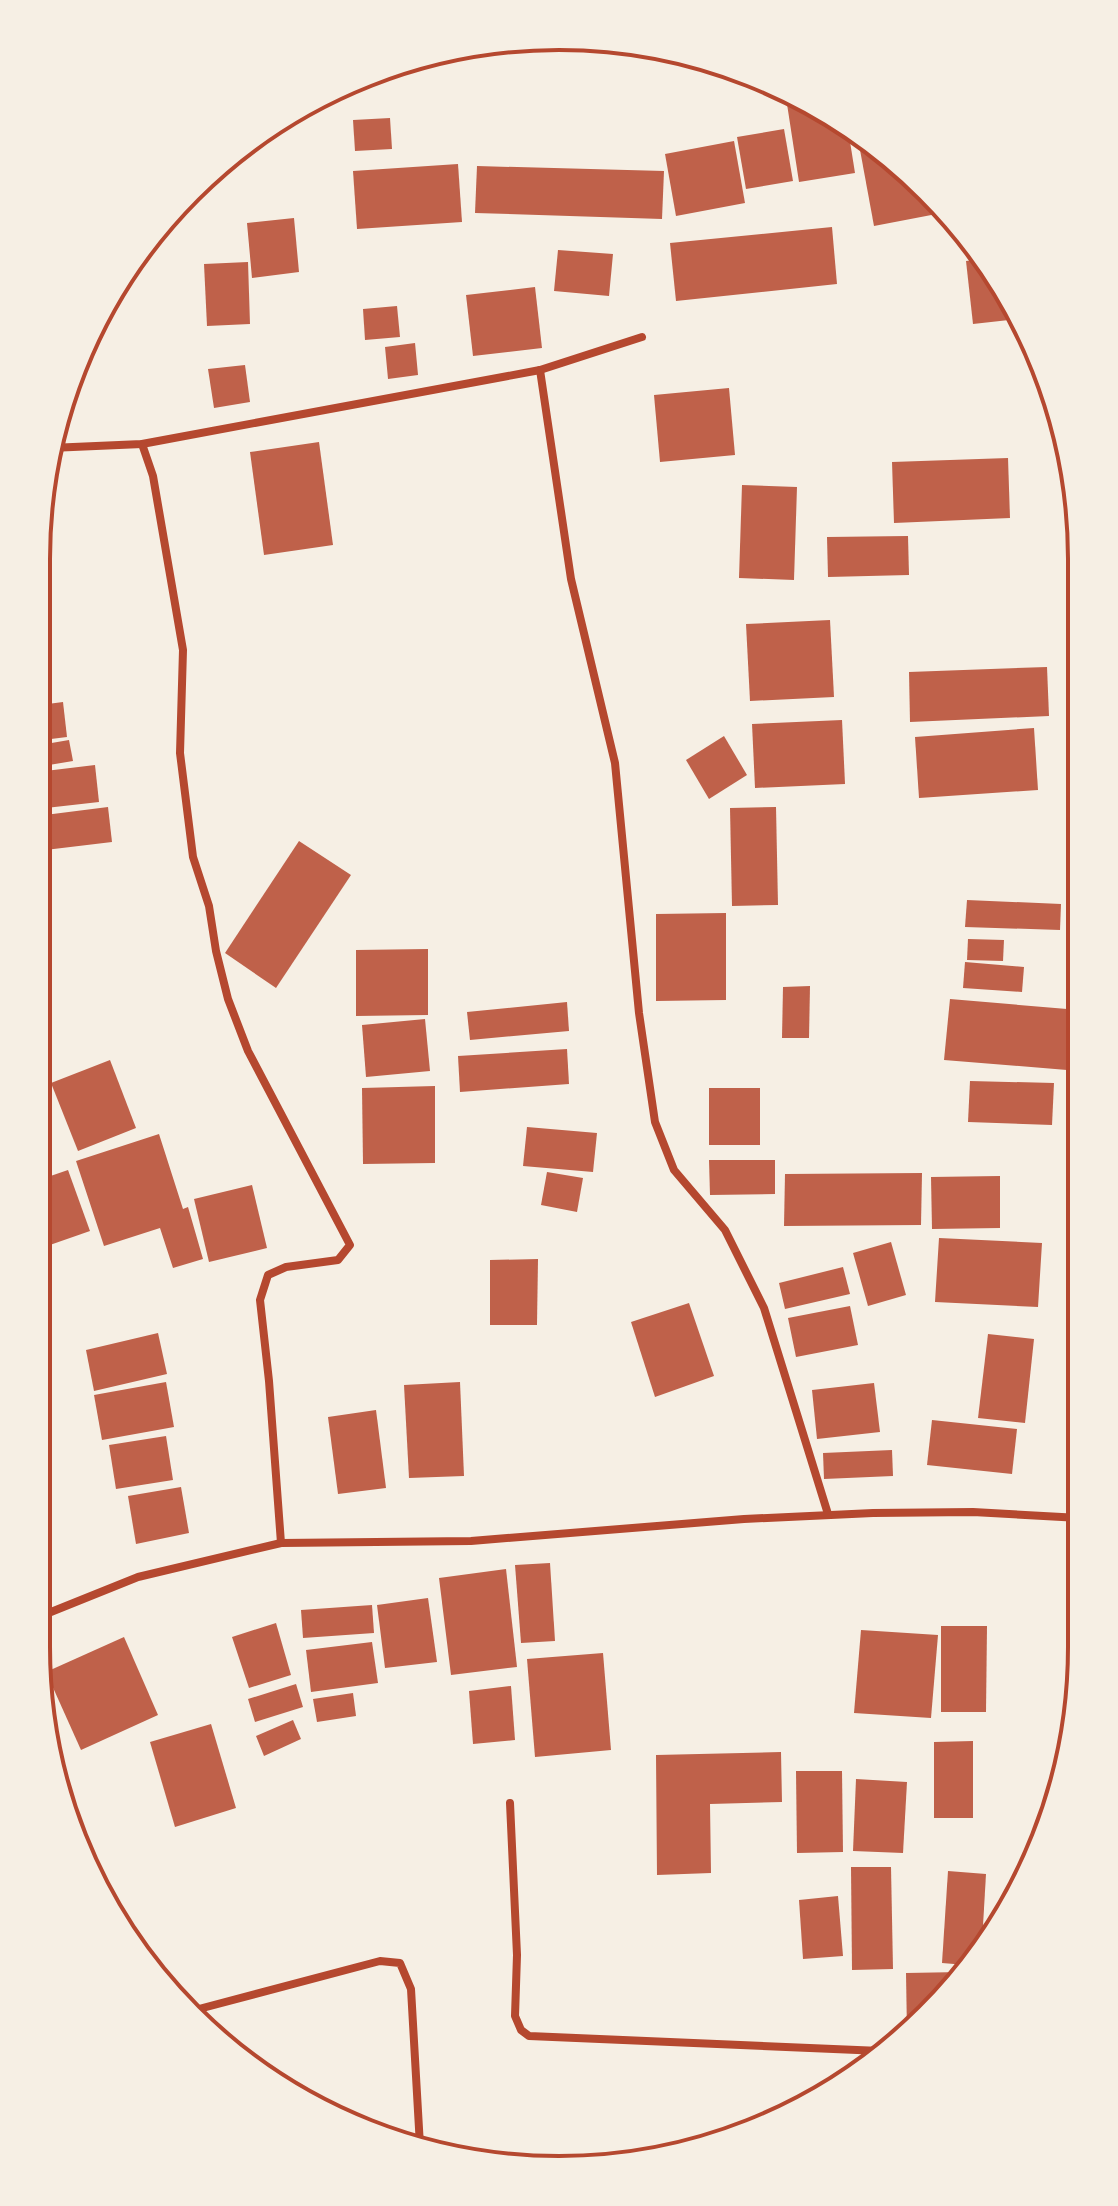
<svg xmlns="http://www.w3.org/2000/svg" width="1118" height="2206" font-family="'Open Sans',sans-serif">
  <rect width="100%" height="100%" fill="#f6efe4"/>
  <g fill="#bf614a">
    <path d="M806,101l42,28 7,44 -56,9 -12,-78z"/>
    <path d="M390,118l2,31 -37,2 -2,-31z"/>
    <path d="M784,129l9,52 -47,8 -9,-52z"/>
    <path d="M863,138l40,27 44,47 -73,14 -16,-87z"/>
    <path d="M734,141l11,62 -69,13 -11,-62z"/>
    <path d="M458,164l4,58 -105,7 -4,-58z"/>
    <path d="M477,166l187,5 -2,48 -187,-6z"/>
    <path d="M294,218l5,54 -47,6 -5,-55z"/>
    <path d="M832,227l5,57 -161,17 -6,-58z"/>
    <path d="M558,250l55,4 -4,42 -55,-5z"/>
    <path d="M984,259l35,60 -46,5 -7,-63z"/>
    <path d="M248,262l2,62 -43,2 -3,-62z"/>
    <path d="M535,287l7,61 -69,8 -7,-61z"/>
    <path d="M397,306l3,31 -35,3 -2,-31z"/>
    <path d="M415,343l3,32 -30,4 -3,-32z"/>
    <path d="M245,365l5,37 -36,6 -6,-39z"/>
    <path d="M729,388l6,67 -75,7 -6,-67z"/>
    <path d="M319,442l14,103 -69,10 -14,-103z"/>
    <path d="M1008,458l2,60 -116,5 -2,-61z"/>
    <path d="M742,485l55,2 -3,93 -55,-2z"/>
    <path d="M908,536l1,39 -81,2 -1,-40z"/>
    <path d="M830,620l4,77 -84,4 -4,-77z"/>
    <path d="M1047,667l2,49 -139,6 -1,-50z"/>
    <path d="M63,702l4,35 -24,3 -3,-35z"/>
    <path d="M842,720l3,64 -90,4 -3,-64z"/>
    <path d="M1034,728l4,62 -119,8 -4,-61z"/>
    <path d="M724,736l23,39 -38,24 -23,-39z"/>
    <path d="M69,740l4,21 -30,5 -3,-21z"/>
    <path d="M95,765l4,37 -62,7v-37z"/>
    <path d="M108,807l4,35 -75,9v-35z"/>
    <path d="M776,807l2,98 -46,1 -2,-98z"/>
    <path d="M299,841l52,34 -75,113 -51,-35z"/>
    <path d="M967,900l94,4 -1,26 -95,-3z"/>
    <path d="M726,913v87l-70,1v-87z"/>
    <path d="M968,939l36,1 -1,21 -36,-1z"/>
    <path d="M428,949v66l-72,1v-66z"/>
    <path d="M965,962l59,5 -2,25 -59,-4z"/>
    <path d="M810,986l-1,52h-27l1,-51z"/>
    <path d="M950,999l129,11v61l-135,-11z"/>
    <path d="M567,1002l2,29 -99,9 -3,-28z"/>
    <path d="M425,1019l5,52 -64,6 -4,-52z"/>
    <path d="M567,1049l2,35 -109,8 -2,-36z"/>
    <path d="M110,1060l26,68 -58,23 -27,-68z"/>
    <path d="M970,1081l84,2 -2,42 -84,-3z"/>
    <path d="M435,1086v77l-72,1 -1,-76z"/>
    <rect x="709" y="1088" width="51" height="57"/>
    <path d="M527,1127l70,6 -4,39 -70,-6z"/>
    <path d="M159,1134l24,75 5,-2 15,52 -30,9 -13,-40 -56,18 -28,-85z"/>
    <path d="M709,1160h66v34l-65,1z"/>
    <path d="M68,1170l22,61 -43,15 -11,-28v-37z"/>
    <path d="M547,1172l36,6 -6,34 -36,-7z"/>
    <path d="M922,1173l-1,52 -137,1 1,-52z"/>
    <path d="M1000,1176v52l-68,1 -1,-52z"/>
    <path d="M252,1185l15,63 -58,14 -15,-63z"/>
    <path d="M939,1238l103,5 -4,64 -103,-5z"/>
    <path d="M891,1242l15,53 -38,11 -15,-53z"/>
    <path d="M538,1259l-1,66h-47v-65z"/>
    <path d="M843,1267l7,27 -65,15 -6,-26z"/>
    <path d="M689,1303l25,73 -59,21 -24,-75z"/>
    <path d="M850,1306l8,39 -62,12 -8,-39z"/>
    <path d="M158,1333l9,41 -73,17 -8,-41z"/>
    <path d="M988,1334l46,5 -9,84 -47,-5z"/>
    <path d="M166,1382l8,45 -72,13 -8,-45z"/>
    <path d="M460,1382l4,94 -55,2 -5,-93z"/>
    <path d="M874,1383l6,49 -63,7 -5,-49z"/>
    <path d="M376,1410l10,78 -48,6 -10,-77z"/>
    <path d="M932,1420l85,9 -5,45 -85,-9z"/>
    <path d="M166,1436l7,44 -57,9 -7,-44z"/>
    <path d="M892,1450l1,26 -69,3 -1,-26z"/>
    <path d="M181,1487l8,46 -53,11 -8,-48z"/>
    <path d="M550,1563l5,78 -34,2 -6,-78z"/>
    <path d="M506,1569l11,98 -66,8 -12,-97z"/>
    <path d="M428,1598l9,64 -52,6 -8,-63z"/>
    <path d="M372,1605l2,28 -71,5 -2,-28z"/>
    <path d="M276,1623l15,52 -42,13 -17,-51z"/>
    <path d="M941,1626h46l-1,86h-45z"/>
    <path d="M861,1630l77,5 -7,83 -77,-5z"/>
    <path d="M124,1637l34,78 -77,35 -35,-78z"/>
    <path d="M372,1642l6,41 -67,9 -5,-42z"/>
    <path d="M603,1653l8,97 -76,7 -8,-98z"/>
    <path d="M296,1684l7,23 -48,15 -7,-23z"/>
    <path d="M511,1686l4,54 -42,4 -4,-53z"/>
    <path d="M353,1693l3,23 -39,6 -4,-23z"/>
    <path d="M293,1720l8,19 -37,17 -8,-20z"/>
    <path d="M211,1724l25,84 -61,19 -25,-85z"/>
    <path d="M973,1741v77h-39v-76z"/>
    <path d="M781,1752l1,50 -72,2 1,69 -54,2 -1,-120z"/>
    <path d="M796,1771h46l1,81 -46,1z"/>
    <path d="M856,1779l51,3 -4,71 -50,-2z"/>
    <path d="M851,1867h40l2,102 -41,1z"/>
    <path d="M948,1871l38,3 -4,69 -16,22 -24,-2z"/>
    <path d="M838,1896l5,60 -40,3 -4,-59z"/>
    <path d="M961,1972l-32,44 -22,17 -1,-60z"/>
  </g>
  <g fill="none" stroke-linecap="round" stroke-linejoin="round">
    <g stroke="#b5482f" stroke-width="8">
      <path d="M540,370l31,209 44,184 24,250 16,109 19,48 51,60 39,78 64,206"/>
      <path d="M142,444l11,32 30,174 -3,103 13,104 16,49 7,45 12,48 20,52 102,194 -12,15 -52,7 -18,8 -8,25 9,81 12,162"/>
      <path d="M50,448l92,-4 398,-74 102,-33"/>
      <path d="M36,1618l102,-41 143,-34 190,-2 273,-22 129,-6 100,-1 107,6"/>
      <path d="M510,1803l7,152 -2,61 6,14 8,6 352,15"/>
      <path d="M195,2010l185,-49 20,2 11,26 9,157"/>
    </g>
  </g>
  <path d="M0 0H1118V2206H0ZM559 50H559A509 509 0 0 1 1068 559V1647A509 509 0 0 1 559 2156H559A509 509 0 0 1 50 1647V559A509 509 0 0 1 559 50Z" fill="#f6efe4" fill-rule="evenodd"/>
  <path fill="none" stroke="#b5482f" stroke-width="4" d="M559 50H559A509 509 0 0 1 1068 559V1647A509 509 0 0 1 559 2156H559A509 509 0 0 1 50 1647V559A509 509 0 0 1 559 50Z"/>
</svg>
